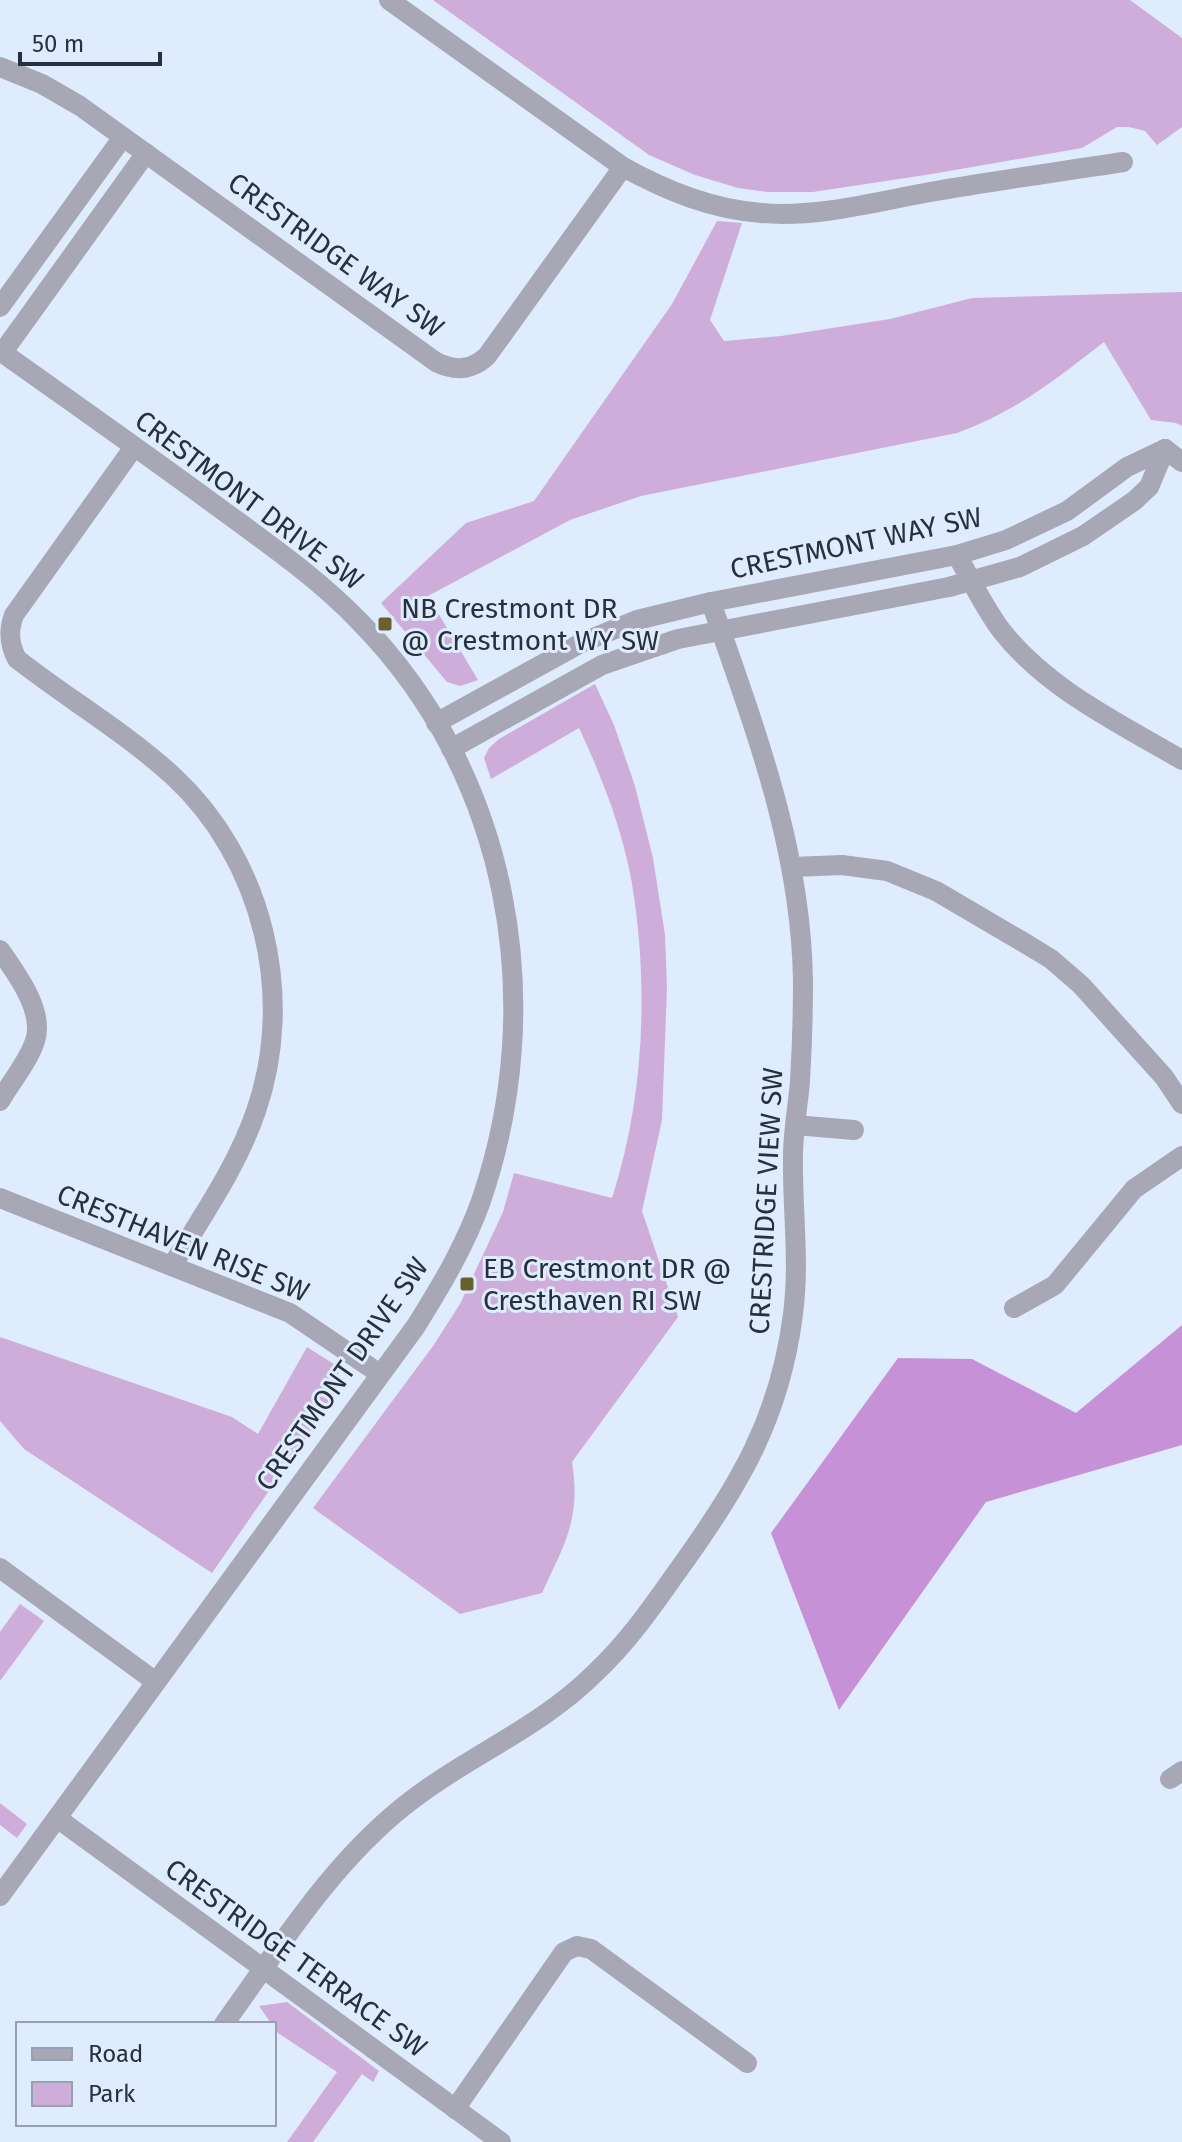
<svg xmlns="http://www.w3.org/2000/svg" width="1182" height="2142" font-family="'Fira Sans',sans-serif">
  <rect width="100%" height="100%" fill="#deecfd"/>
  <g fill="#cfaddb">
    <path d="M433,0h697l52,38v89l-25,18 -12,-14 -16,-4h-12l-35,21 -150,26 -119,18h-45l-30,-4 -43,-13 -46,-20z"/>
    <path d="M717,221l25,2 -32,97 14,21 57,-5 109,-17 82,-21 210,-6v134l-6,-3 -25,-3 -47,-78c-49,38 -89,70 -147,91l-316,63 -71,24 -142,76 50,84 -18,6 -13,-4 -66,-79 85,-80 68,-22 138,-197z"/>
    <path d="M595,684l19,41 21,61 18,72 12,77 2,52 -5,133 -20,91 36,106 -106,145c9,57 -7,81 -30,131l-82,21 -147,-106 120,-162 27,-42 43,-92 11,-39 98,25c32,-99 37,-211 20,-314 -9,-53 -30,-107 -53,-156l-88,51 -7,-21 5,-10 10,-9z"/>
    <path d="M0,1337l232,80 26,17 49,-87 30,19 4,21 -129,186 -188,-124 -24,-28z"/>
    <path d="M20,1604l24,17 -44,60v-49z"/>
    <path d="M0,1803l27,21 -10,14 -17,-13z"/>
    <path d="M287,2002l92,69 -6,11 -11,-8 -49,68h-26l50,-70 -59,-39 -19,-27z"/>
  </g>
  <path fill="#c691d7" d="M1182,1325v120l-196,57 -147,208 -68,-177 127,-175 74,1 104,54z"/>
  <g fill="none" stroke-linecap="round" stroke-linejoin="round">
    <g stroke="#a8a7b6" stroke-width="20">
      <path d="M0,67l42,17 38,22 356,256c18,9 35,9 51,-6l136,-189 -234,-167"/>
      <path d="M623,167c44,24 88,42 138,46 56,5 114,-11 169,-21 64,-11 128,-20 193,-30"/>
      <path d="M0,307l123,-170"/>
      <path d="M0,351c73,52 146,103 218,156 49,36 100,71 142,115 150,153 189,381 121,579 -16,45 -40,85 -65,125l-416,570"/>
      <path d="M3,352l143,-199"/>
      <path d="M134,447l-120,168c-6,16 -5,29 3,44 51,40 108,73 156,117 90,83 123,220 83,335 -19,56 -54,105 -84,155"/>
      <path d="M1165,449l17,13"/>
      <path d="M957,555c14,25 27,52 44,75 46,59 118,93 181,130"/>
      <path d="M436,723l145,-80 56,-23 74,-18 246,-47 49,-15 61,-29 60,-44 38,-18"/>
      <path d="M451,749l151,-84 76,-26 271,-52 71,-20 63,-31 51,-35 15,-14 16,-38"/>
      <path d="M792,867l50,-2 45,6 49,20 87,51 28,17 30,26 83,92 18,27"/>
      <path d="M0,950c16,23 45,61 35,91 -7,21 -24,41 -35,60"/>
      <path d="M795,1125l59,5"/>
      <path d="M0,1198l290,115 90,61"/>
      <path d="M1014,1308l41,-23 79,-96 48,-33"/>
      <path d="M0,1568l156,114"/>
      <path d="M1170,1779l12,-8"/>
      <path d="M57,1818l444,324"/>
      <path d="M224,2024c55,-76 106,-159 180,-218 61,-49 135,-77 191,-133 33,-31 58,-67 84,-104 60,-83 101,-151 114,-255 7,-53 -1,-105 0,-158 0,-25 5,-50 7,-75 2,-33 3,-67 3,-100 -2,-135 -49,-254 -92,-379"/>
      <path d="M455,2109l109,-157 13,-6 14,3 156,114"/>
    </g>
  </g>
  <g fill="#69602d" stroke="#deecfd" stroke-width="3">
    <rect x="377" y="616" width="16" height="16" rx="4"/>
    <rect x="459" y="1276" width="16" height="16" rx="4"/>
  </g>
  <g text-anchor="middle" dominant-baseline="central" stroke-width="6" stroke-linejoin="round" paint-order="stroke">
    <g font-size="28" fill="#28303c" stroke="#deecfd">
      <text transform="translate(336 255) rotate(36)">CRESTRIDGE WAY SW</text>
      <text transform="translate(249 500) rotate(37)">CRESTMONT DRIVE SW</text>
      <text transform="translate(856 543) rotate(-12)">CRESTMONT WAY SW</text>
      <text transform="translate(766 1201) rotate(-87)">CRESTRIDGE VIEW SW</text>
      <text transform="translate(183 1243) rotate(22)">CRESTHAVEN RISE SW</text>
      <text transform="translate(342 1374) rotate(-55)">CRESTMONT DRIVE SW</text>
      <text transform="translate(296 1958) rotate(36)">CRESTRIDGE TERRACE SW</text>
    </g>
    <g font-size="28" fill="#28303c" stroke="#deecfd" text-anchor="start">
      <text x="401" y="608">NB Crestmont DR<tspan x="401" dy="32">@ Crestmont WY SW</tspan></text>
      <text x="483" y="1268">EB Crestmont DR @<tspan x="483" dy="32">Cresthaven RI SW</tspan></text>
    </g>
  </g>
  <rect x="16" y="2022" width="260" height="104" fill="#deecfd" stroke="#95a1b0" stroke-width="2"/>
  <rect x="32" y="2048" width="40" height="12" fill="#a8a7b6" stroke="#95a1b0" stroke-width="2"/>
  <text x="88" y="2062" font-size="24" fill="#28303c">Road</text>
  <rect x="32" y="2082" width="40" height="24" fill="#cfaddb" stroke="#95a1b0" stroke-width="2"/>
  <text x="88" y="2102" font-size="24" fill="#28303c">Park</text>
  <path d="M20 52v12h140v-12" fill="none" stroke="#28303c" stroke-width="4"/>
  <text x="32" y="52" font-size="24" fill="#28303c" stroke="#deecfd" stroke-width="6" paint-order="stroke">50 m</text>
</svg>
